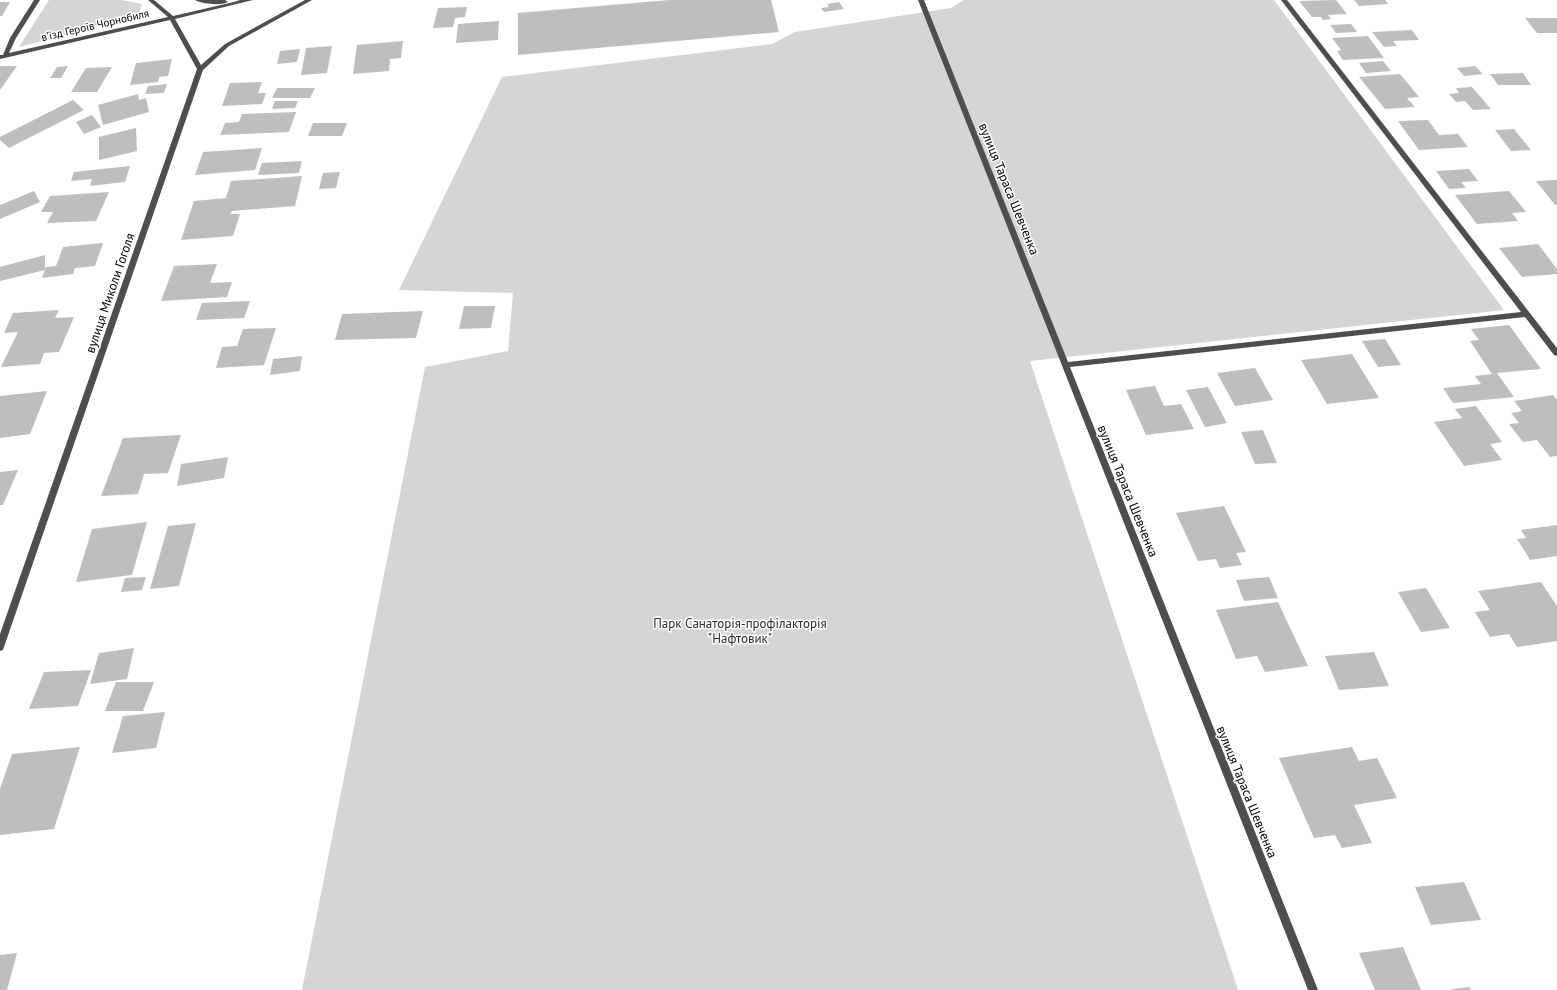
<svg xmlns="http://www.w3.org/2000/svg" width="1557" height="990" font-family="'PT Sans',sans-serif">
  <rect width="100%" height="100%" fill="#fff"/>
  <g fill="#d5d5d5">
    <path d="M49,0h72l21,4 -4,12 -119,31z"/>
    <path d="M964,0h310l230,310 -474,51 208,629h-936l123,-623 83,-16 5,-58 -114,-3 103,-213 270,-33 23,-12 156,-24z"/>
  </g>
  <g fill="#bebebe">
    <path d="M669,0h102l8,32 -261,23v-42z"/>
    <path d="M1336,0l11,14 -19,1 3,4 -8,1 -2,-3h-9l-13,-16z"/>
    <path d="M1354,0h31l3,4 -29,2z"/>
    <path d="M0,2h10l-8,14h-2z"/>
    <path d="M839,2l5,7 -20,3 -3,-4 8,-1 -2,-3z"/>
    <path d="M467,7l-2,10 -10,1 -2,9 -20,1 5,-20z"/>
    <path d="M1525,18h32v15h-20z"/>
    <path d="M499,21l-1,19 -42,3 2,-19z"/>
    <path d="M1351,24l6,8 -21,1 -6,-8z"/>
    <path d="M1412,30l7,10 -26,1 4,5 -13,1 -12,-15z"/>
    <path d="M1368,36l16,22 -41,2 -6,-9 4,-1 -9,-12z"/>
    <path d="M403,41l-2,17 -11,1 -1,12 -36,3 4,-29z"/>
    <path d="M332,46l-5,27 -26,2 5,-27z"/>
    <path d="M300,49l-3,13 -20,2 3,-13z"/>
    <path d="M172,59l-4,17 -9,1 -1,5 -28,3 6,-22z"/>
    <path d="M1383,61l8,10 -25,2 -7,-10z"/>
    <path d="M0,66h17l-17,24z"/>
    <path d="M68,66l-7,12h-11l7,-11z"/>
    <path d="M1475,66l8,8 -19,2 -7,-8z"/>
    <path d="M112,67l-15,25h-26l15,-24z"/>
    <path d="M1523,73l8,12h-33l-8,-11z"/>
    <path d="M1400,74l19,23 -12,1 8,9 -30,2 -26,-32z"/>
    <path d="M262,82l-4,11h8l-4,11 -40,2 8,-23z"/>
    <path d="M167,84l-3,9 -19,1 3,-8z"/>
    <path d="M1472,87l19,22 -18,1 -8,-9 -9,1 -7,-8 10,-1 -3,-5z"/>
    <path d="M277,88h38l-5,10h-38z"/>
    <path d="M138,94l1,6 7,-2 3,14 -46,13 -5,-20z"/>
    <path d="M73,100l11,10 -75,38 -9,-8v-3z"/>
    <path d="M275,101h23l-3,7 -23,1z"/>
    <path d="M296,112l-7,20 -69,3 5,-12 14,-1 3,-8z"/>
    <path d="M92,115l9,12 -17,7 -8,-12z"/>
    <path d="M1428,120l11,15 19,-1 10,13 -49,3 -21,-29z"/>
    <path d="M313,123h34l-5,13h-34z"/>
    <path d="M136,128l1,23 -38,9v-23z"/>
    <path d="M1514,129l17,21 -20,1 -16,-21z"/>
    <path d="M262,148l-7,22 -60,5 8,-23z"/>
    <path d="M302,161l-3,12 -41,2 4,-12z"/>
    <path d="M130,166l-5,16 -35,4 2,-7 -21,2 3,-9z"/>
    <path d="M1469,169l9,12 -17,1 5,6 -17,1 -13,-18z"/>
    <path d="M340,172l-4,16 -17,1 4,-16z"/>
    <path d="M302,176l-7,30 -63,5 -2,3h10l-7,22 -52,4 13,-39 32,-3 5,-17z"/>
    <path d="M1557,180v25h-2l-19,-24z"/>
    <path d="M34,191l6,11 -40,17v-14z"/>
    <path d="M1509,191l17,21 -14,1 6,8 -41,3 -22,-29z"/>
    <path d="M109,192l-13,29 -49,2 6,-11h-12l9,-16z"/>
    <path d="M103,243l-8,23 -20,2 -2,6 -31,4 4,-11 10,-1 7,-19z"/>
    <path d="M1538,244l19,25v5l-35,3 -23,-29z"/>
    <path d="M45,255v15l-45,11v-14z"/>
    <path d="M217,264l-7,19 22,-1 -5,15 -66,4 13,-35z"/>
    <path d="M250,301l-6,17 -48,2 6,-17z"/>
    <path d="M464,306h31l-4,22 -32,1z"/>
    <path d="M59,310l-4,8 19,-1 -15,35 -15,1 -4,11 -39,3 17,-35 -14,1 9,-20z"/>
    <path d="M423,311l-7,27 -81,2 7,-26z"/>
    <path d="M1509,325l32,44 -44,4 17,24 -61,6 -10,-15 38,-4 -6,-8 17,-2 -22,-33 9,-1 -8,-11z"/>
    <path d="M276,328l-12,37 -48,3 6,-21 15,-1 6,-17z"/>
    <path d="M1385,339l16,26 -23,2 -16,-26z"/>
    <path d="M1352,354l27,44 -52,6 -26,-44z"/>
    <path d="M302,356l-2,15 -30,4 3,-16z"/>
    <path d="M1255,368l18,32 -38,6 -18,-33z"/>
    <path d="M1155,386l9,20 17,-2 13,25 -48,6 -20,-45z"/>
    <path d="M1208,387l19,36 -22,4 -19,-37z"/>
    <path d="M47,391l-17,43 -30,4v-42z"/>
    <path d="M1553,395l4,5v56l-7,1 -13,-17 -14,2 -14,-18 10,-1 -8,-10 11,-2 -8,-10z"/>
    <path d="M1476,406l26,36 -12,2 12,16 -38,6 -30,-44 28,-4 -7,-9z"/>
    <path d="M1263,430l14,33 -22,1 -14,-32z"/>
    <path d="M181,435l-13,38 -24,1 -6,20 -37,2 22,-58z"/>
    <path d="M228,457l-4,21 -47,8 4,-22z"/>
    <path d="M18,470l-15,35h-3v-33z"/>
    <path d="M1224,506l22,46 -10,1 6,12 -22,3 -4,-9 -18,2 -22,-48z"/>
    <path d="M147,522l-15,53 -56,7 16,-53z"/>
    <path d="M196,523l-17,63 -29,3 18,-63z"/>
    <path d="M1557,525v31l-27,4 -13,-21 9,-1 -5,-8z"/>
    <path d="M146,577l-4,13 -21,2 4,-14z"/>
    <path d="M1269,577l9,21 -34,3 -8,-21z"/>
    <path d="M1541,582l16,24v35l-40,6 -8,-13 -19,3 -15,-25 15,-2 -12,-19z"/>
    <path d="M1426,588l24,40 -29,4 -23,-40z"/>
    <path d="M1278,602l30,64 -43,6 -8,-16 -21,3 -20,-49z"/>
    <path d="M134,648l-7,31 -37,5 9,-31z"/>
    <path d="M1374,652l15,34 -50,4 -14,-34z"/>
    <path d="M91,670l-13,36 -49,3 15,-37z"/>
    <path d="M116,682h38l-11,29h-38z"/>
    <path d="M165,712l-9,36 -44,5 11,-37z"/>
    <path d="M80,747l-26,82 -54,6v-46l12,-35z"/>
    <path d="M1352,747l7,14 18,-3 20,40 -43,7 18,38 -30,5 -7,-13 -21,3 -35,-80z"/>
    <path d="M1464,882l17,38 -50,5 -16,-38z"/>
    <path d="M1403,947l18,43h-46l-16,-37z"/>
    <path d="M17,953l-10,37h-7v-35z"/>
    <path d="M1470,987l1,3h-19v-1z"/>
  </g>
  <g fill="none" stroke-linecap="round" stroke-linejoin="round">
    <g fill="#4e4e4e" fill-rule="evenodd">
      <path d="M34,0h6l-24,38 -7,15 159,-36 -20,-17h6l19,16 61,-14 6,-2h13l-78,19 26,46 24,-21 80,-44h7l-83,46 -26,24 -199,577 -1,3 -3,1v-17l197,-565 -27,-49 -170,39v-4h3l7,-17z"/>
      <path d="M195,0h30l3,2c-8,4 -25,2 -33,-2z"/>
      <path d="M918,0h6l144,362 453,-50 -240,-312h6l270,348v8l-3,-1 -29,-38 -455,50 248,623h-10z"/>
    </g>
  </g>
  <g text-anchor="middle" dominant-baseline="central" stroke-width="3" stroke-linejoin="round" paint-order="stroke">
    <g font-size="11" fill="#000" stroke="#fff">
      <text transform="translate(95 25) rotate(-13)">вʼїзд Героїв Чорнобиля</text>
    </g>
    <g font-size="13" fill="#000" stroke="#fff">
      <text transform="translate(1009 189) rotate(68)">вулиця Тараса Шевченка</text>
      <text transform="translate(110 293) rotate(-71)">вулиця Миколи Гоголя</text>
      <text transform="translate(1128 491) rotate(68)">вулиця Тараса Шевченка</text>
      <text transform="translate(1247 792) rotate(68)">вулиця Тараса Шевченка</text>
    </g>
    <g font-size="13" fill="#2c2c2c" stroke="#fff">
      <text x="740" y="623">Парк Санаторія-профілакторія<tspan x="740" dy="15">"Нафтовик"</tspan></text>
    </g>
  </g>
</svg>
